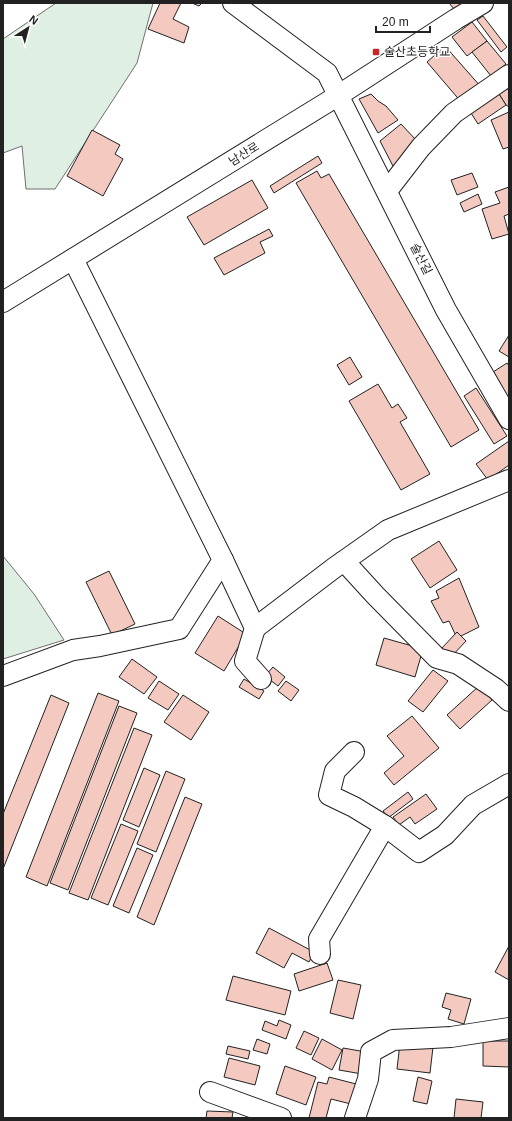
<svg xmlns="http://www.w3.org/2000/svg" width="512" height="1121" font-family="Helvetica,'Noto Sans KR',sans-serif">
  <rect width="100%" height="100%" fill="#fff"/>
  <g fill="#e0efe3" stroke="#6f6f6f">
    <path d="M56,3h97l-16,60 -82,126h-29l-4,-43 -19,7v-114z"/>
    <path d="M3,556l31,38 30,46 -61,19z"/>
  </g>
  <g fill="#f3c9c0" stroke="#222">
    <path d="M160,3h21l-8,16 16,8 -5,16 -36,-14z"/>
    <path d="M192,3h10l-3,3z"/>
    <path d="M449,3h14l-8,7z"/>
    <path d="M483,16l24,31 -6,5 -24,-32z"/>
    <path d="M472,22l15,19 -20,15 -15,-19z"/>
    <path d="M487,41l19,23 -15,12 -19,-24z"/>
    <path d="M445,46l36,41 -19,16 -35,-41z"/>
    <path d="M506,88l3,2v17l-3,-2 -7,-11z"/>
    <path d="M371,94l7,7 8,5 12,14 -20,13 -19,-34z"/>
    <path d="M499,94l7,11 -28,19 -7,-11z"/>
    <path d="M509,112v35l-6,2 -12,-29z"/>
    <path d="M401,124l15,16 -22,28 -14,-27z"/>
    <path d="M92,130l28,15 -5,9 8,5 -20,37 -36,-20z"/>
    <path d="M318,156l4,7 -48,30 -4,-7z"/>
    <path d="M317,171l4,7 8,-4 150,256 -28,17 -155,-264z"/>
    <path d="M472,173l6,14 -21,8 -6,-15z"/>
    <path d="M252,180l16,28 -64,37 -17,-28z"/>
    <path d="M509,187v27l-5,2 5,18 -17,5 -10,-30 18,-6 -5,-11z"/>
    <path d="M478,194l4,10 -18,8 -4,-9z"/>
    <path d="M269,229l4,7 -13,6 5,11 -41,22 -10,-17z"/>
    <path d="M509,335v22l-10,-6z"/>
    <path d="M350,357l12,20 -13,8 -12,-20z"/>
    <path d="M507,363l2,3v39l-19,-31z"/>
    <path d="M378,384l14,24 6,-4 9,14 -7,4 30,52 -29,16 -52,-89z"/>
    <path d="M476,388l31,48 -13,8 -30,-48z"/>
    <path d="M509,441v24l-21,15 -12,-16z"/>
    <path d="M439,541l18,29 -27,18 -19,-29z"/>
    <path d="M109,571l26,53 -23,11 -26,-53z"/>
    <path d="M459,578l20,49 -22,11 -8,-17 -6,2 -12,-22 8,-3 -3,-7z"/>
    <path d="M218,616l28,18 -22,37 -29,-18z"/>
    <path d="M457,632l9,9 -16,17 -9,-9z"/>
    <path d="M384,638l39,11 -8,28 -39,-12z"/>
    <path d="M132,659l25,18 -13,17 -25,-17z"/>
    <path d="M273,667l12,10 -7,9 -13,-10z"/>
    <path d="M433,670l15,11 -25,31 -15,-11z"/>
    <path d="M244,679l20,12 -5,8 -20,-12z"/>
    <path d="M159,681l20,13 -11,16 -20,-12z"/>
    <path d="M286,681l13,9 -8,11 -13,-10z"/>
    <path d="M479,686l13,14 -32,29 -13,-14z"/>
    <path d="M98,693l21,8 -72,185 -21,-9z"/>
    <path d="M51,695l18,8 -66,166v-55z"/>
    <path d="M183,695l26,17 -18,28 -27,-18z"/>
    <path d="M119,706l18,7 -69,177 -18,-7z"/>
    <path d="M412,716l27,32 -45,37 -10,-12 20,-17 -17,-20z"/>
    <path d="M134,728l18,7 -64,165 -19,-7z"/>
    <path d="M144,768l16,7 -21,52 -16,-7z"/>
    <path d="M166,771l19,8 -29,73 -19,-8z"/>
    <path d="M408,792l5,7 -25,19 -5,-7z"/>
    <path d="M426,794l11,15 -22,15 -5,-7 -11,8 -6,-8z"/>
    <path d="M185,797l17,7 -48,121 -17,-8z"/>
    <path d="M121,824l17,7 -30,74 -17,-7z"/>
    <path d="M137,848l16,7 -24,58 -16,-7z"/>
    <path d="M269,928l45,24 -5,10 -17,-9 -8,15 -28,-15z"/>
    <path d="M509,946v34l-14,-8z"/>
    <path d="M327,963l6,17 -34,11 -5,-17z"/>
    <path d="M233,976l58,15 -6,24 -59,-15z"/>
    <path d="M338,980l23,5 -8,34 -23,-6z"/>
    <path d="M446,993l25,6 -7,25 -16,-5 3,-9 -9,-3z"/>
    <path d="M279,1020l12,5 -5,14 -24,-9 3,-9 12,5z"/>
    <path d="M304,1031l15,7 -8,17 -15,-7z"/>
    <path d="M257,1039l13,5 -3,10 -14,-4z"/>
    <path d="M322,1039l20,11 -10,20 -20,-11z"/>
    <path d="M483,1041h26v26l-26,-1z"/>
    <path d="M400,1043l33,4 -3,26 -33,-4z"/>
    <path d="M228,1046l22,5 -2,8 -22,-5z"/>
    <path d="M343,1048l23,4 -4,22 -23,-4z"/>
    <path d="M229,1058l31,8 -5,19 -31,-8z"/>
    <path d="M285,1066l31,11 -10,28 -30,-11z"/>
    <path d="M329,1077l31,8 -5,20 -24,-6 -5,19h-17l9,-36 9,2z"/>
    <path d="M418,1077l14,4 -5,23 -14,-3z"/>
    <path d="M456,1099l27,3 -2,16h-27z"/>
    <path d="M207,1111l26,1 -1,6h-26z"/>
  </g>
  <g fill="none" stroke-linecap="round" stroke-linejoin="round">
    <defs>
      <g id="minor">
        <path d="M233,3l94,70 119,237 63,109"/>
        <path d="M387,191l34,-44 33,-34 55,-38"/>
        <path d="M3,302l336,-207 117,-76 27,-16"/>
        <path d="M223,560l32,68 -10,33 16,18"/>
        <path d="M344,561l31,34 62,63 21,6 38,25 13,12"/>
        <path d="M255,628l79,-60 54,-38 121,-50"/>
        <path d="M3,676l70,-26 27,-4 79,-17 44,-69 -150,-301"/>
        <path d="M354,752l-19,19 -6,24 25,12 31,19 34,26 26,-17 28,-30 36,-21"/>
        <path d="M320,954l-1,-15 66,-113"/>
        <path d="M210,1092l71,26"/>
        <path d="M355,1118l13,-39 3,-27 22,-12 58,-3 58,-9"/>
      </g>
    </defs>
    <use href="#minor" stroke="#222" stroke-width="22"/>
    <use href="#minor" stroke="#fff" stroke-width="20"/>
  </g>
  <rect fill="#c62828" stroke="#fff" stroke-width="1.5" x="372" y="48" width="8" height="8" rx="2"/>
  <g text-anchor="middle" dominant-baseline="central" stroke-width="3" stroke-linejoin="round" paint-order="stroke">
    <g font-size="12" fill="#222" stroke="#fff" text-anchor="start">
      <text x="384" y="52">술산초등학교</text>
    </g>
    <g font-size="12" fill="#222" stroke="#fff">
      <text transform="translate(244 154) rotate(-32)">남산로</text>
      <text transform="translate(421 259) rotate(63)">술산길</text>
    </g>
  </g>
  <rect width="512" height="1121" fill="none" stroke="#222222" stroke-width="8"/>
  <g transform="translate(28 28) rotate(36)" stroke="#ffffff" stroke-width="3" paint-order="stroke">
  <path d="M0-3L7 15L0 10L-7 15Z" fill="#222222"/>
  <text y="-6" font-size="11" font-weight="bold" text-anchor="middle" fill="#222222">N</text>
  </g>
  <path d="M376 26v6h54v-6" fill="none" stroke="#222222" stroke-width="2"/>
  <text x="382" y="26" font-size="12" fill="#222222" stroke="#ffffff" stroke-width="3" paint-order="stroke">20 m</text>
</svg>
